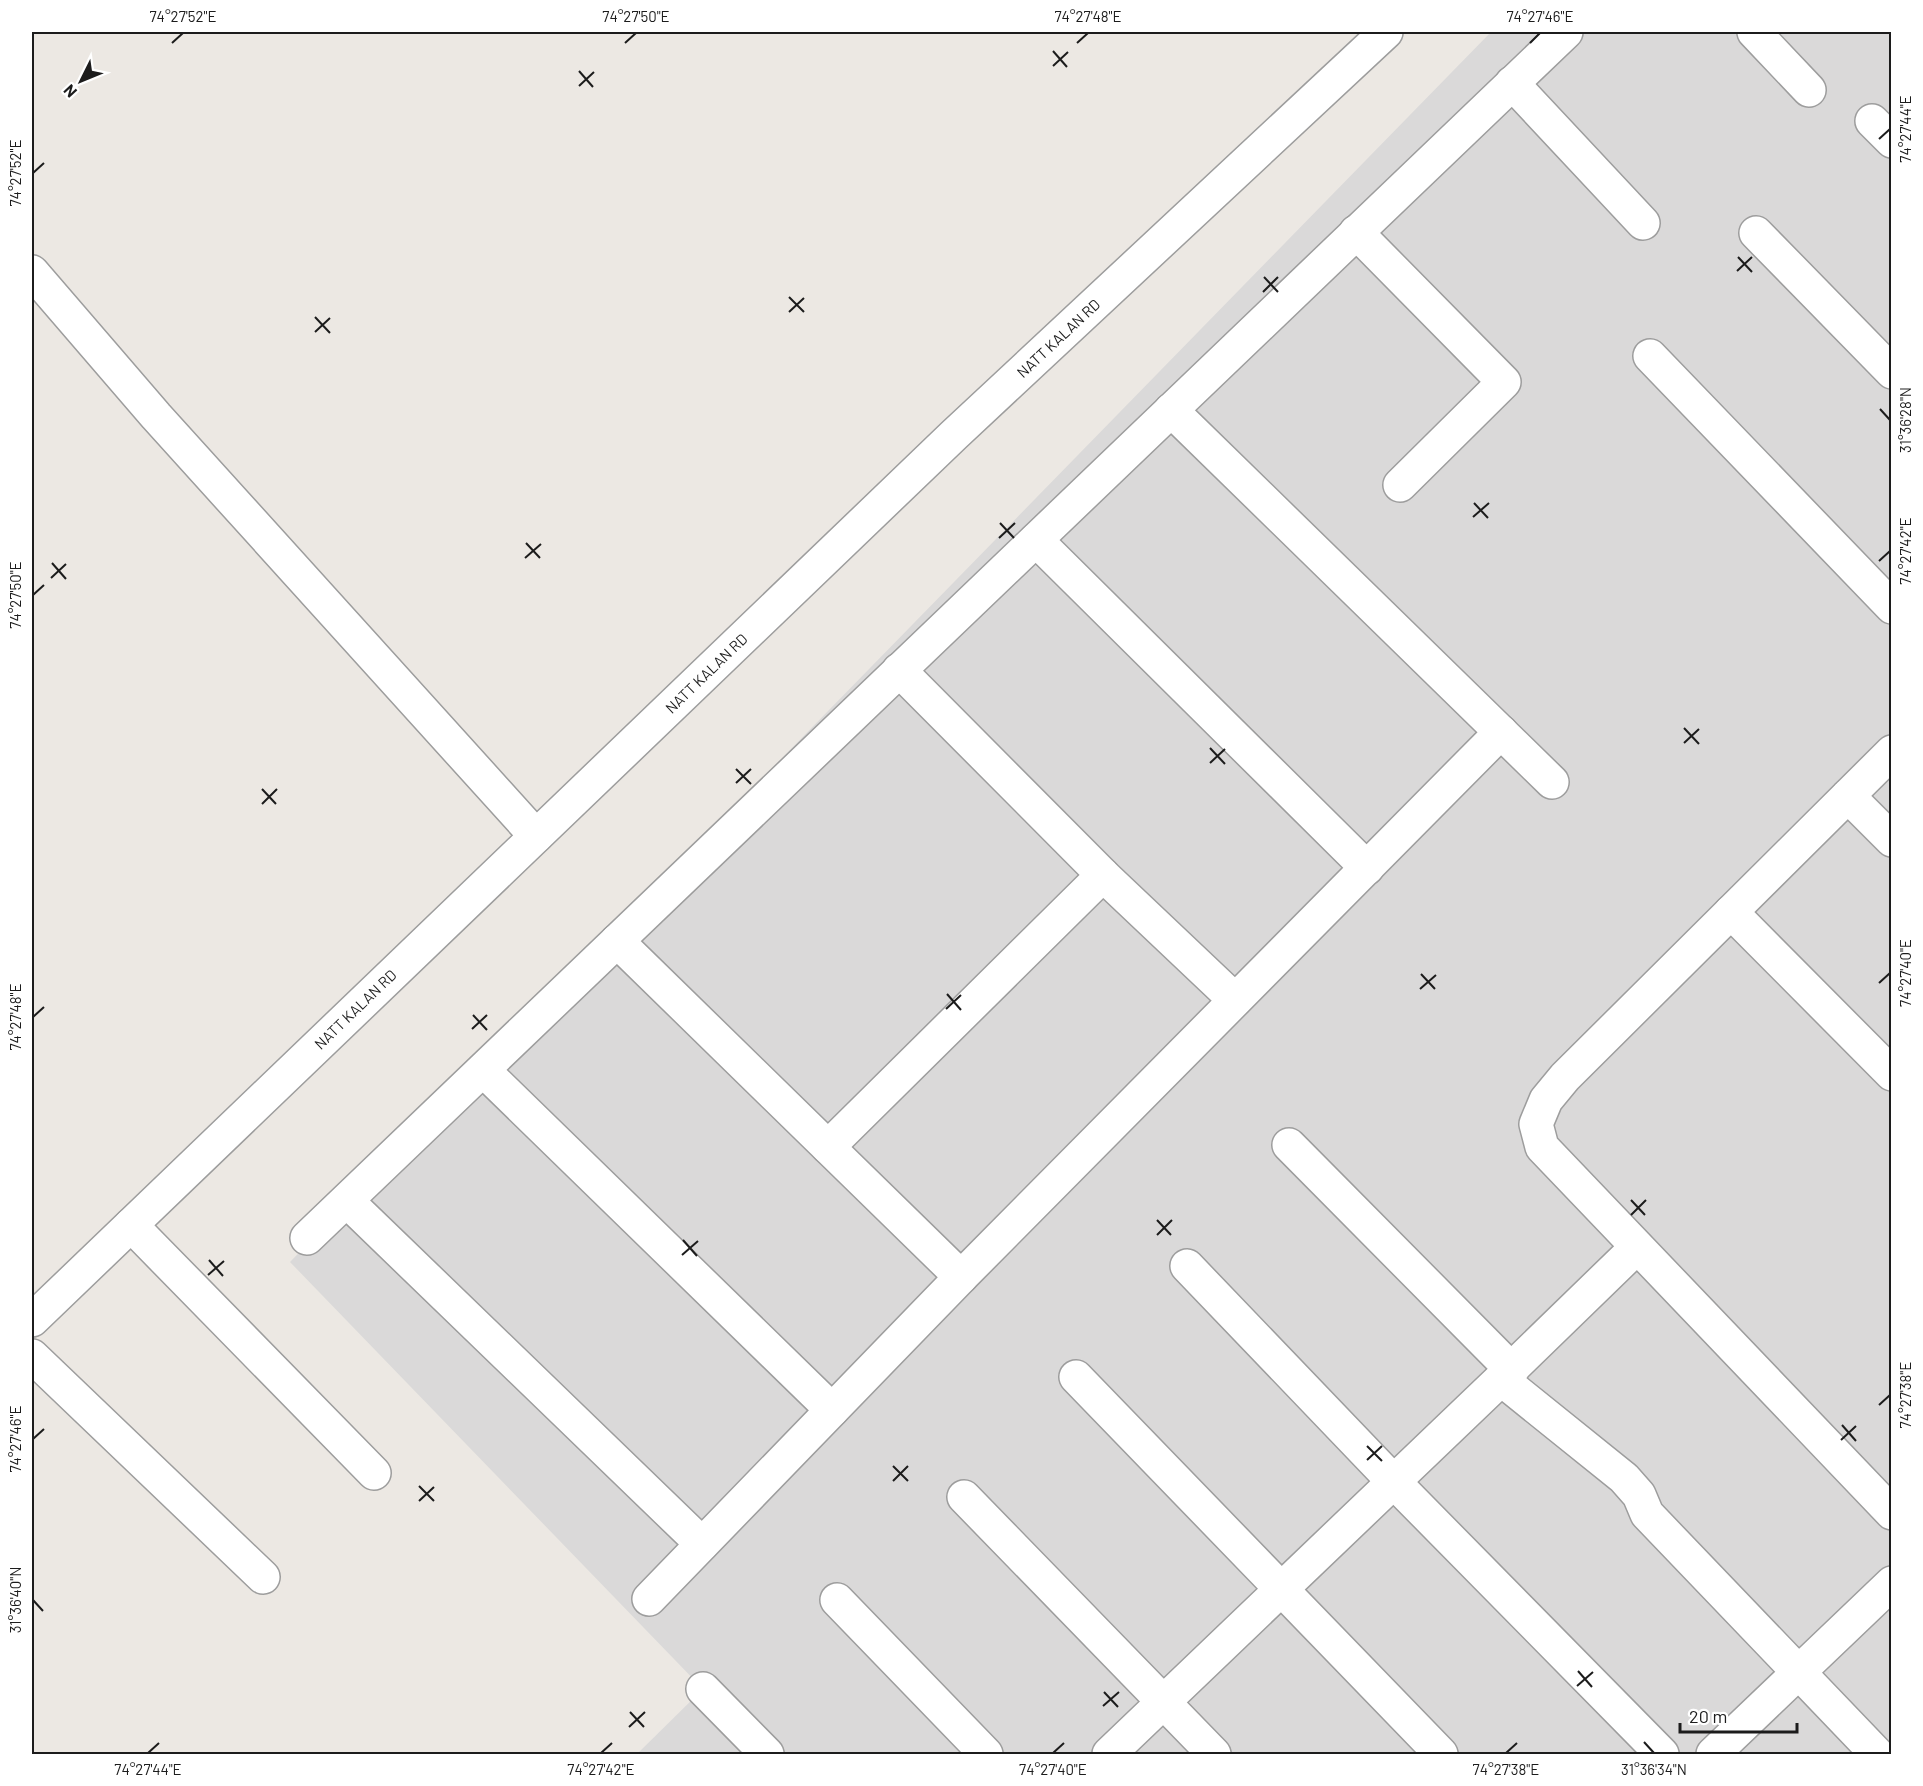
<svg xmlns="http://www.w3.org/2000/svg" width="1923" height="1786" font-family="Barlow,sans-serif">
  <rect width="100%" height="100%" fill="#ece8e3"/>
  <path fill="#dad9d9" d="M1491,32h400v1722h-1254l66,-65 -413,-427z"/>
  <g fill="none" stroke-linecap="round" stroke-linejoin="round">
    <defs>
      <g id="street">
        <path d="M1754,32l55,58"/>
        <path d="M1512,83l131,140"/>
        <path d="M1872,121l20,20"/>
        <path d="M1356,232l148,150 -104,103"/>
        <path d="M1756,233l136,139"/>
        <path d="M32,272l124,144 380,420"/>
        <path d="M1650,356l242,251"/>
        <path d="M1171,410l381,372"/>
        <path d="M1036,540l331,328"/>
        <path d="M1892,752l-327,325 -19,23 -10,24 6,23 350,366"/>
        <path d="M1848,796l44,44"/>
        <path d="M1103,875l132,125"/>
        <path d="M1731,912l161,162"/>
        <path d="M617,941l344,336 540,-545"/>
        <path d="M483,1070l349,340"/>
        <path d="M1289,1145l223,225"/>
        <path d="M828,1147l275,-272 -204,-205"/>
        <path d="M347,1201l355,343"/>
        <path d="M131,1225l243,248"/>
        <path d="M307,1238l1259,-1206"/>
        <path d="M1187,1266l207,216 268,272"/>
        <path d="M32,1320l922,-885 432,-403"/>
        <path d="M32,1356l231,221"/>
        <path d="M1076,1377l365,377"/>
        <path d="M1501,1379l136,-132"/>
        <path d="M964,1497l250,257"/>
        <path d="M649,1599l312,-322"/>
        <path d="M837,1600l149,154"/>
        <path d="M703,1689l64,65"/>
        <path d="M1109,1754l392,-375 123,99 15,17 8,19 230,240"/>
        <path d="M1713,1754l179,-171"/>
      </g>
    </defs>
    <use href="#street" stroke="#9d9d9d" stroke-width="36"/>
    <use href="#street" stroke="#fff" stroke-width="33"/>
  </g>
  <path fill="none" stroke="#1c1c1c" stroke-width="2" d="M172,43l11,-10M625,43l11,-10M1077,43l11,-10M1530,43l10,-10M1053,51l14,16M1053,66l15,-14M579,71l14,16M579,86l15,-14M1879,139l11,-10M33,173l11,-10M1738,257l14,15M1737,271l15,-14M1264,277l14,15M1263,292l15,-15M789,297l15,15M789,312l15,-14M315,317l15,16M315,332l15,-14M1880,409l10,11M1474,503l14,15M1473,517l16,-14M1000,523l14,15M999,538l16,-15M526,543l14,15M525,558l16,-14M1879,561l11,-10M52,563l14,16M51,578l15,-14M33,595l11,-10M1684,728l15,16M1684,743l15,-14M1210,748l15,16M1210,763l15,-14M736,769l15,15M736,783l15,-14M262,789l14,15M262,804l15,-15M1421,974l14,15M1879,983l11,-10M1420,989l16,-14M947,994l14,16M946,1009l15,-14M473,1015l14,15M33,1017l11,-10M472,1029l15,-14M1631,1200l14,15M1631,1215l15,-15M1157,1220l14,15M1157,1235l15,-15M683,1240l14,16M682,1255l16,-14M209,1260l14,16M208,1275l16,-14M1879,1405l11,-10M1842,1425l14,16M33,1439l11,-10M1841,1440l15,-14M1367,1446l15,15M1367,1460l15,-14M893,1466l15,15M893,1481l15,-15M419,1486l15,15M419,1501l15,-14M33,1600l10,11M1578,1671l14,16M1577,1686l16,-14M1104,1692l14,15M1103,1706l16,-14M630,1712l14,15M629,1727l16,-15M1644,1742l10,11M148,1753l11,-10M601,1753l11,-10M1053,1753l11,-10M1506,1753l11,-10"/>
  <g text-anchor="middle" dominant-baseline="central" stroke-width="4.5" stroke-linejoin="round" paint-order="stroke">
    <g font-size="15" fill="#1c1c1c" stroke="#fff">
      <text transform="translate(1058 338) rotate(-43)">NATT KALAN RD</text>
      <text transform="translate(706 673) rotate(-44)">NATT KALAN RD</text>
      <text transform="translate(355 1009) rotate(-44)">NATT KALAN RD</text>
    </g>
  </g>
  <rect width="1923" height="1786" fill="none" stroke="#ffffff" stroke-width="66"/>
  <g transform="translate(81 81) rotate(227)" stroke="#ffffff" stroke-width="4.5" paint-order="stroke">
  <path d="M0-4.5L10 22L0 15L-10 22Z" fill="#1c1c1c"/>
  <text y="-9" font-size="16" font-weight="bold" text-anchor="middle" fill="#1c1c1c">N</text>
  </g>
  <path d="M1680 1723v9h117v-9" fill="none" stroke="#1c1c1c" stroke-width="3"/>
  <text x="1689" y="1723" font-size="18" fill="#1c1c1c" stroke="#ffffff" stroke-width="4.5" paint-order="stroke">20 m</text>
  <rect x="33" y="33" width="1857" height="1720" fill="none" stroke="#1c1c1c" stroke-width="2"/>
  <g font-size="15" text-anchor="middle" fill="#1c1c1c">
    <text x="183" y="22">74°27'52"E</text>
    <text x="636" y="22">74°27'50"E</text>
    <text x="1088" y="22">74°27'48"E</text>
    <text x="1540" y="22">74°27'46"E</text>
    <text transform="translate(1906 129) rotate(-90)" y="5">74°27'44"E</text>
    <text transform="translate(16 173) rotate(-90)" y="5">74°27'52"E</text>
    <text transform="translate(1906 420) rotate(-90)" y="5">31°36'28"N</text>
    <text transform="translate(1906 551) rotate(-90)" y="5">74°27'42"E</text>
    <text transform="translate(16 595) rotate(-90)" y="5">74°27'50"E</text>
    <text transform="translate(1906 973) rotate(-90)" y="5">74°27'40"E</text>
    <text transform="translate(16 1017) rotate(-90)" y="5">74°27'48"E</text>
    <text transform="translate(1906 1395) rotate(-90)" y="5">74°27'38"E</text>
    <text transform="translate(16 1439) rotate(-90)" y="5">74°27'46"E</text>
    <text transform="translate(16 1600) rotate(-90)" y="5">31°36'40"N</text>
    <text x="148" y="1775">74°27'44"E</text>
    <text x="601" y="1775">74°27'42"E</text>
    <text x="1053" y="1775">74°27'40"E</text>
    <text x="1506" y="1775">74°27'38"E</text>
    <text x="1654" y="1775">31°36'34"N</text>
  </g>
</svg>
